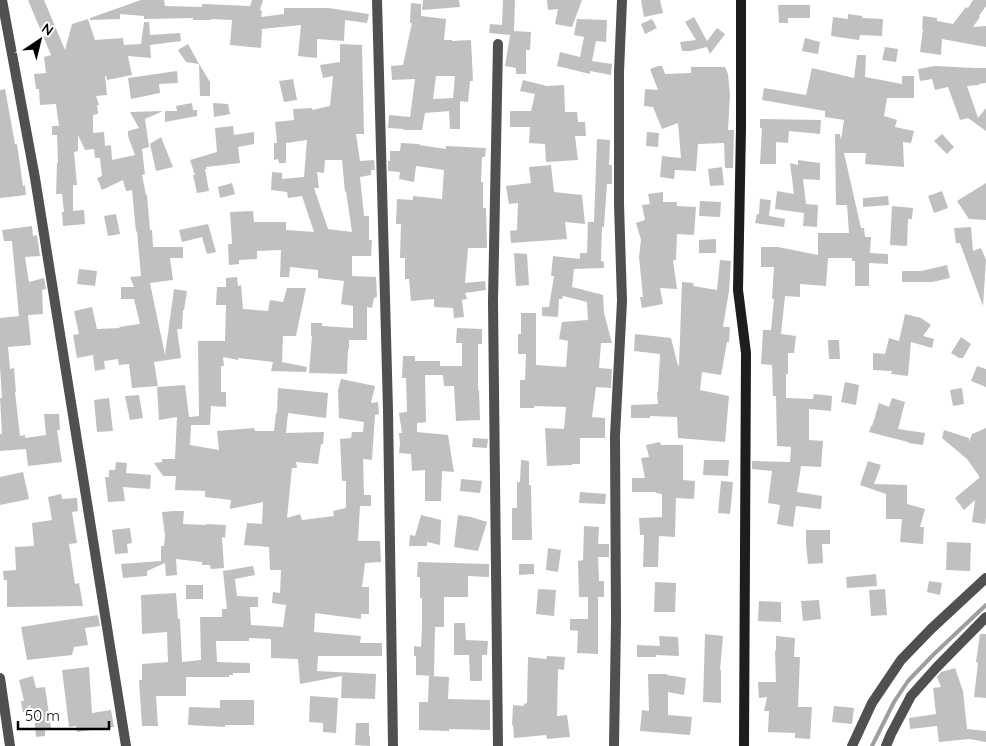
<svg xmlns="http://www.w3.org/2000/svg" width="986" height="746" font-family="Quicksand,sans-serif">
  <rect width="100%" height="100%" fill="#fff"/>
  <g fill="none" stroke-linecap="round" stroke-linejoin="round">
    <path stroke="#9e9e9e" stroke-width="4" d="M872,746l22,-44 14,-21 25,-26 53,-50"/>
  </g>
  <g fill="#c0c0c0" fill-rule="evenodd">
    <path d="M28,0h16l21,50 7,-26 16,-5 7,21 28,-2 1,7 17,-1 3,-22h5l1,13 30,-2 1,8 -31,4 1,13 -23,-2 4,19 -25,5 -1,-4h-1l2,19 -11,1 3,9h-2l1,9 -5,1v18l11,-1 1,14 6,-1 1,15 23,-5 -7,-19v-5l11,-3 -9,-16 33,-1 -18,8 4,28 -7,2 3,25 -3,1 4,20h1l3,35h2l1,17h30v11h-13l3,22 -23,3 15,72 9,-66 13,2 -3,19h-1l-1,19h-5l4,29 -27,4 4,24 -26,2 -3,-24 -10,1 -1,-6 -14,2 1,8 -10,2 -2,-16 -16,3 -4,-23 6,-1 -5,-23 18,-4 5,22 23,-1 -1,-1 21,-3 -6,-25h-13v-12h13l-4,-10 11,-1 -4,-45 -1,1 -4,-42 -6,1 -3,-11 -21,10 -5,-12 5,-2 -2,-18h-5l-1,-9 -9,1 -7,-15v16l-4,1 3,33h-4v26l11,-1 1,14 -22,2 -1,-14h2l-2,-18h-6l1,-31h1l-1,-28h-5v-9h7l-3,-22 -16,1 -1,-16h-3l-2,-15 12,-1 -2,-16 7,-2z"/>
    <path d="M141,0h23l1,6 37,1v-3l48,2 2,-6h11l-3,10 2,1 -1,6 23,-3v-6h44l41,6 -2,9 -22,-3 -1,21 -27,-2v19l-19,-2 3,-31 -39,4 -1,19 -31,-3 2,-25 -21,-1v1h-18v-2l-49,1v-3l-24,-2v5l-30,1v-2z"/>
    <path d="M423,0h36l1,7 -38,3z"/>
    <path d="M503,0h12l-1,31 17,1 -1,18h-4v24h-10v-6l-11,-2 5,-31 -21,-2 1,-9 12,1z"/>
    <path d="M547,0h35l-10,27 -17,-3 3,-15 -10,1z"/>
    <path d="M641,0h19l3,13 -19,4z"/>
    <path d="M973,0h13v6l-7,10 1,1 -7,10 13,-1v21l-44,-8 -1,16 -21,-3 3,-23h-1l1,-13 14,2v3l16,3 13,-17 2,1z"/>
    <path d="M411,3l10,1v12l25,3 -2,21h8v1l19,-1 2,41h-3l-2,21 -8,-1v28h-10l-1,-18 -24,2 -3,17h-19l1,-1 -16,-1 1,-13 21,2 5,-38 -23,1 -1,-14 12,-1 9,-42h-2zM436,76h19l-2,22 -20,1z"/>
    <path d="M778,5h32v13h-22v5h-9z"/>
    <path d="M848,14l14,2v2l21,1 -1,17 -22,-1 -1,5 -28,-4 2,-19 15,2z"/>
    <path d="M694,17l13,24 10,-13 8,6 -15,20 -3,-7 -16,4h-9l-2,-9 16,-2 -11,-18z"/>
    <path d="M577,19l30,1 -1,22 -10,-1 -4,20 20,3 -1,11 -21,-4v3l-33,-8 3,-14 20,5 4,-20 -10,-2z"/>
    <path d="M652,19l5,9 -12,6 -4,-10z"/>
    <path d="M805,38l15,4 -2,12 -16,-3z"/>
    <path d="M188,44l11,20 -13,-2 -8,-12z"/>
    <path d="M340,44l22,1 2,89h-8l4,27 14,-1 1,10h-4v5l-11,2 4,39h5v24h3l-1,16h-19v20l24,1 1,20 -3,1 -2,10 -5,-1v33h-18v9h-1l-1,25 -38,-1 3,-37h-1v-13h11v3l31,2v-22l-12,-2 3,-23 -26,-3v-8l-28,-3 -1,10h-9l1,-27 -24,1v8l-18,1v4l-10,1 -1,-21h4l-2,-32 23,-1 1,11h32v8l28,2 -12,-36 -14,2 -1,-6 -16,-2 1,-18 10,1v6l22,-2 3,-37 -21,3v20h-7l-1,-4 -4,1v-17h3l-2,-21 19,-2 -1,-11 19,-1v2l18,-4 3,-30 -10,2 -3,-13 20,-3zM325,160h17l3,32 1,-1 6,41 -24,-3 -14,-41h5l-2,-16 7,1z"/>
    <path d="M885,47l13,2 -2,13 -14,-2z"/>
    <path d="M857,55h9l-1,22 37,7v-8h12v22h-27l-3,18 13,4 -2,7 19,4 -3,12 -8,-1 1,25 -39,-3 1,-11h-22l17,75h3l1,9h6l-1,16 18,1v10l-19,-1v23h-14v-25h-3v-3h-24l-2,28 -26,-2v13l-15,-1 -4,38 15,2 -2,17h-6v21h-2v24l27,1 1,-5 18,2 -1,15 -22,-2v31l14,1 -2,26 -20,-1 -4,26 25,4 -1,13 -25,-3 -3,21 -16,-3 3,-19 -12,-2 4,-32 -20,-2v-8l38,1 1,-15 -14,-1 -1,-50h-3l-1,-31 -11,-1 2,-34h8l3,-31h-2l2,-32h-13v-20h17l40,8v-22h31l-2,-28h-11l-1,-71h5l1,6 3,-20 -19,-3v-6l-63,-11 2,-12 42,7 6,-27 42,10z"/>
    <path d="M199,64l11,18v14h-10z"/>
    <path d="M658,66h4l3,8 26,-1v-6h34l3,7 2,21 -2,35h6l-1,38h-8l-1,-25 -26,1 -2,27 -21,-1 -1,9 -14,-2 2,-21 19,2 -3,-35 -16,6 -9,-22 -9,-1 1,-17 13,1 -8,-21z"/>
    <path d="M935,66l40,2h11v15l-7,1v1l-12,1 11,32 8,-10v23l-18,-13 -8,2 -12,-33 -13,3 -3,-11 -12,2 -2,-12z"/>
    <path d="M177,71l1,12 -19,1 1,9 -29,6 -3,-21z"/>
    <path d="M293,79l4,21 -13,2 -5,-21z"/>
    <path d="M523,80l24,6 17,-1 1,27h12l1,10h7l1,14h-11l3,24 -32,2 -1,-18 -16,-1 1,-16h-20v-16h21l4,-17 -15,-3z"/>
    <path d="M5,89l10,55h2l6,42 2,-1 1,10 -26,3v-108z"/>
    <path d="M192,103l1,7h4v6l-32,6v-11h12l-1,-5z"/>
    <path d="M213,103l15,1 2,10 -16,3z"/>
    <path d="M760,119l61,1 -1,14 -31,-3 -1,12 -12,-1v22h-16l2,-36h-2z"/>
    <path d="M233,126l1,9 20,-3v12l-16,3 2,16 -34,4 1,2h-2l4,22 -12,2 -4,-18h2l-5,-15 27,-8 -2,-24z"/>
    <path d="M647,132l12,1 -1,14 -12,-1z"/>
    <path d="M942,134l12,13 -7,7 -13,-13z"/>
    <path d="M161,137l12,30 -17,4 -6,-27z"/>
    <path d="M597,139l13,1 -1,25h3v19h-5l-3,43h-2l-1,34 3,1v6l-30,1 -2,18 31,8 1,18 8,30h-11l-2,25 13,1 -1,19 -15,-1 -4,30 13,1v20h-25v26h-8v1l-25,1 -2,-38 19,1 2,-22 -32,-1v2h-14v-28h5l1,-26h-8v-20h3v-21h15v52l30,2 2,-26 -9,-2 3,-17 26,-2 -1,-18 -24,-6 -1,3h-3l-1,18 -16,-1v-9h7l5,-31h-3l2,-20 27,3v-6h7l1,-31h6z"/>
    <path d="M401,143l19,1 -1,1 27,4v-3l40,2 -1,9h-3l-1,25h2v26h3l1,40h-19l-3,35 20,-2 1,9 -21,3 2,6 -5,1 2,17 -10,1 -1,-10 -19,-1v-8l-23,2 -2,-22h-4v-21h-5l1,-34h-5l1,-25 16,1v-4l29,3 2,-29 -28,-4 -2,16 -15,-3 1,-7 -12,-1v-10h2v-10h10z"/>
    <path d="M798,160l22,3v17l-17,-1 3,25 12,1 -1,22 -14,-1 1,-13 -29,-4 2,-18 17,3 -4,-31 8,2z"/>
    <path d="M551,165l3,27 28,3 3,29 -20,-2 2,17 -56,4 -1,-12 7,-1 1,-27 -9,1 -3,-18 25,-3 -2,-16z"/>
    <path d="M722,167l2,18 -14,1 -2,-17z"/>
    <path d="M232,183l3,11 -15,4 -2,-11z"/>
    <path d="M986,183v37l-17,-1 -12,-18z"/>
    <path d="M942,191l6,17 -14,5 -6,-17z"/>
    <path d="M663,192v10h14v4l19,1 -2,28 -17,-1 -1,26h-3l4,29 -17,-1 3,16 -21,4 -2,-11h3l-4,-40 2,-17 -5,-17 9,-3 -3,-15 8,-1 -2,-10z"/>
    <path d="M888,196l1,9 -26,2v-9z"/>
    <path d="M760,199l11,1 -2,16 16,3 -1,8 -29,-4 2,-9h2z"/>
    <path d="M700,201l21,1 -1,15 -21,-1z"/>
    <path d="M892,206l21,2 -1,11h-4l-1,27 -17,-1z"/>
    <path d="M116,214l4,20 -12,2 -4,-20z"/>
    <path d="M208,224l8,28 -9,2 -5,-17 -20,5 -3,-12z"/>
    <path d="M32,226l1,10 4,-1 3,21 -15,1 4,25 15,-4 2,11 -4,1 1,24 -15,1 3,30 -23,2 2,22 4,-1 2,24h-1l5,44 5,-1v3l21,-3 -2,-21h15l1,16h-3l5,32 -34,4 -2,-17 -26,2v-17h2l-2,-36h2l-2,-31v-49l19,-2 -7,-75h-8l-2,-11z"/>
    <path d="M971,227l2,24 8,-3 5,12 -3,46 -23,-63h-4l-2,-15z"/>
    <path d="M716,239v14h-17v-13z"/>
    <path d="M514,253l13,1 2,31 -13,1z"/>
    <path d="M720,260l11,1 -2,30 -6,36h7l-1,15h-2l-6,33 -19,-3 -2,18 29,6 -4,46 -47,-4 -1,-21 -27,-1v2h-19v-13l27,-1 -1,-12h1l2,-38 -26,-3 1,-17 36,4 7,28 1,-1 3,-83 12,1 -1,3 24,4z"/>
    <path d="M947,265l3,13 -18,4h-30v-11h19z"/>
    <path d="M79,269l18,2 -2,15 -18,-2z"/>
    <path d="M237,277l1,9 3,-1 2,24 25,2 2,-11 13,2 4,-14h19l-10,48h-13l-1,26 25,5 -1,5 -35,-1 2,-9 -35,-4v2l-15,-3 1,9h-3v26h5v15l-15,-1 -1,19h-19l-1,20 29,5 -2,-19 37,-3 1,3h19l2,-18h1l1,-25 50,5 -2,25 -38,-5 -2,20 38,-1 -1,12h-2l-3,20 -22,-2 1,6h-5l-5,50 13,-4 2,6 32,-4 -1,-5 13,-3v-27h-4l-2,-42 11,-1 1,-6h11l1,-10 -25,-4 -1,-28 3,-11 34,7 -4,17 7,-1 1,12 -4,1 -3,45 -9,-1 1,36h7v11h-11l-2,35h22l1,21 -16,1 -3,24h7v27h-8v5l-46,-6 -1,19 47,4 -1,7h22v13h-64l-1,15 59,3 -1,25 -34,-1 1,-22 -42,8 -2,-25 -27,-1v-19l-22,-1v3h-33l1,21 33,1v10h-17v2h-4v2h-43v19h-30l2,30h-16l-3,-46h3v-16l26,-2 -1,-30 -25,2 -1,-39 35,-2 2,26h2l2,43 19,-2 -1,-43h22v-8h5l-4,-38 30,-5 2,9 -20,4 2,17 21,1v10h-8l1,18 32,2 3,-22 -14,-2 1,-11 7,1 1,-23h-11l-1,-23 -25,-2 3,-22 15,1 1,-22 -33,7 1,-9 -26,-3v-6l-30,-1 1,-14h-13l-9,-13 8,-1v-3h13l2,-42 -18,3 -2,-33 28,-2 4,32 10,-1 -1,-75h27l1,-36h-10l1,-18h9v-9z"/>
    <path d="M905,314l16,4 10,7 -8,11 11,3 -2,9 -21,-6 -3,34 -17,-2 1,-3 -19,-1v-17l12,1 4,-16 10,3z"/>
    <path d="M457,328l25,1v15h-4v46h1l1,30 -24,1 -2,-35h-10l-1,-11h-18l1,47 -9,1v9l31,3 6,37 -12,-1 -1,30h-16v-31l-13,1 -1,-17 -12,-1 1,-9 -1,-11h3l-3,-20 8,-1 -1,-34h-4l1,-22h12v5h25v5h22v-23h-6z"/>
    <path d="M961,337l10,7 -8,14h-4l-8,-5z"/>
    <path d="M828,340h11l1,19h-11z"/>
    <path d="M977,366l9,3v18l-15,-6z"/>
    <path d="M845,382l14,3 -3,20 -15,-3z"/>
    <path d="M962,388l2,16 -11,2 -3,-16z"/>
    <path d="M139,395l4,23 -13,2 -5,-24z"/>
    <path d="M109,398l4,33 -16,1 -3,-32z"/>
    <path d="M892,398l13,4 -7,27 27,4 -2,12 -15,-2v-1l-39,-10 2,-6h1l2,-6 5,-17 10,4z"/>
    <path d="M986,428v90l-1,6 -13,-2 3,-22 -11,10 -9,-12 24,-20v-2l-12,-17 -25,-21 2,-8 25,8v4l3,-8z"/>
    <path d="M473,438l15,1 -1,9 -15,-1z"/>
    <path d="M660,442l1,3h22v35l12,1 -1,18 -18,-1 -1,39 -16,-1 -1,31h-15l1,-32h-4l-1,-17 23,-1v-23l-6,-1v-1h-24v-14h13l-4,-20 8,-1 -3,-12z"/>
    <path d="M521,460l8,1v24h2l1,55h-20v-32h5v-26h3z"/>
    <path d="M704,460h25l-1,16 -25,-1z"/>
    <path d="M868,461l13,4 -7,19 33,1v19l18,5 -5,18h4l-1,17 -23,-2 2,-23h-16v-25l-26,-9z"/>
    <path d="M116,462l11,1 -1,10 25,2 -1,14 -27,-2 2,14 -17,1 -3,-25h4v-7h6z"/>
    <path d="M23,472l6,27 -29,6v-28z"/>
    <path d="M461,479l21,2 -2,12 -20,-2z"/>
    <path d="M721,481l12,1 -3,32 -12,-1z"/>
    <path d="M580,492l26,2 -1,10 -26,-1z"/>
    <path d="M61,494l1,5 15,-1 1,13 -6,1 5,31 -8,1 6,40 4,-1 4,23 -76,1v-27h-3l-1,-9 13,-1 -1,-23 19,-1 -2,-23 20,-3 -4,-23z"/>
    <path d="M174,511h10l-1,13 23,1v-1l20,1 -1,13 -3,-1 2,31 -13,1 -1,-4h-8v-3l-26,-3 1,16 -11,1 -1,-13 -18,8v5l-24,2 -2,-14 40,-3v-15h3l1,-10 -3,-24z"/>
    <path d="M421,515l20,5 -1,25 -13,-3v4h-18l1,-11 5,1z"/>
    <path d="M458,515l13,2 16,5 -9,29 -24,-4z"/>
    <path d="M584,526l15,1 -1,17h11v13h-11l1,24h5v16h-6v57l-21,-1 1,-22 -8,-1v-11h18v-22h-9l-1,-36 5,-1z"/>
    <path d="M130,528l2,15 -5,1 1,9 -13,1 -3,-24z"/>
    <path d="M806,530h24v14h-8l1,19 -15,1 -2,-20z"/>
    <path d="M947,542l24,1 -1,28 -24,-1z"/>
    <path d="M548,548l13,2 -3,22 -12,-2z"/>
    <path d="M418,562l71,2v13l-21,-1v21h-24v30h-9l-1,49 -18,-1v-19h-2v-10l7,1 1,-20v-29h-2v-21h-3z"/>
    <path d="M519,564h15v10l-15,1z"/>
    <path d="M876,574l1,12 -30,2 -1,-11z"/>
    <path d="M929,581l13,2 -2,12 -13,-3z"/>
    <path d="M655,582l21,1 -1,29h-21z"/>
    <rect x="186" y="585" width="17" height="14"/>
    <path d="M538,589l18,1 -2,26 -18,-2z"/>
    <path d="M885,589l2,26 -16,1 -2,-26z"/>
    <path d="M819,600l2,19 -18,2 -2,-20z"/>
    <path d="M759,601l22,1v20l-23,-1z"/>
    <path d="M98,615l2,11 -15,2 3,17 -14,2 -2,8 -45,5 -6,-33z"/>
    <path d="M454,623h11l1,17 22,1 -1,14h-5v26h-12l-1,-26h-15z"/>
    <path d="M705,634l18,2 -3,34h1v33l-18,-1z"/>
    <path d="M980,634h6v64l-12,-1 4,-34 -2,-1z"/>
    <path d="M659,636l19,1 1,19 -23,-1v2h-19v-12l23,1z"/>
    <path d="M776,636l19,2 -1,19h6l-2,50h14l-2,32 -15,-1v-5l-27,-1 1,-21h-5l3,-14 -8,1 -1,-16h18l-1,-31h1z"/>
    <path d="M547,656l18,1 -1,13 -6,-1 -1,47 10,-1 3,22 -23,2 -1,-4 -32,3 -1,-13h-1l1,-20 11,1v-2l3,-1 1,-46 18,2z"/>
    <path d="M89,667l3,46 19,-3 3,17 -37,5 -1,-6 -7,1 -7,-57z"/>
    <path d="M955,668l8,23 4,38 19,2v11l-17,-3 -30,3 -2,-16 -27,3 -1,-11 27,-4 -3,-26 8,-1 -4,-10 4,-5z"/>
    <path d="M648,674h19v1l19,3 -2,17 -16,-3v23l24,2 -2,18 -50,-4 2,-21 7,1z"/>
    <path d="M33,676l3,12 9,-1 6,41 -6,1v7l-9,1 -2,-25 -11,1 -2,-12h3l-5,-21z"/>
    <path d="M429,676l20,1 -1,22 42,1v30l-41,-1v2l-30,-1v-28h9z"/>
    <path d="M310,696l28,2 -2,35 -13,-1v-9l-14,-1z"/>
    <path d="M220,700h34v25h-29v2l-37,-2 1,-18 31,1z"/>
    <path d="M834,706l20,2 -2,16 -20,-2z"/>
    <path d="M356,723h13v13h1v10l-15,-1z"/>
  </g>
  <g fill="none" stroke-linecap="round" stroke-linejoin="round">
    <g stroke="#505050" stroke-width="10">
      <path d="M2,0l33,178 91,568"/>
      <path d="M377,0l11,410 5,336"/>
      <path d="M498,44l-5,258 5,444"/>
      <path d="M0,678l10,68"/>
      <path d="M614,746l2,-125 -1,-185 7,-135 -3,-97v-132l3,-72"/>
      <path d="M852,746l20,-43 29,-43 30,-31 55,-51"/>
      <path d="M886,746l5,-12 20,-38 25,-28 50,-51"/>
    </g>
    <path stroke="#1d1d1d" stroke-width="10" d="M741,0v128l-3,162 8,63 -2,393"/>
  </g>
  <g transform="translate(40 40) rotate(35)" stroke="#ffffff" stroke-width="4" paint-order="stroke">
  <path d="M0-4L9 19L0 12L-9 19Z" fill="#000000"/>
  <text y="-8" font-size="14" font-weight="bold" text-anchor="middle" fill="#000000">N</text>
  </g>
  <path d="M18 721v8h91v-8" fill="none" stroke="#000000" stroke-width="2.5"/>
  <text x="25" y="721" font-size="15" fill="#000000" stroke="#ffffff" stroke-width="4" paint-order="stroke">50 m</text>
</svg>
